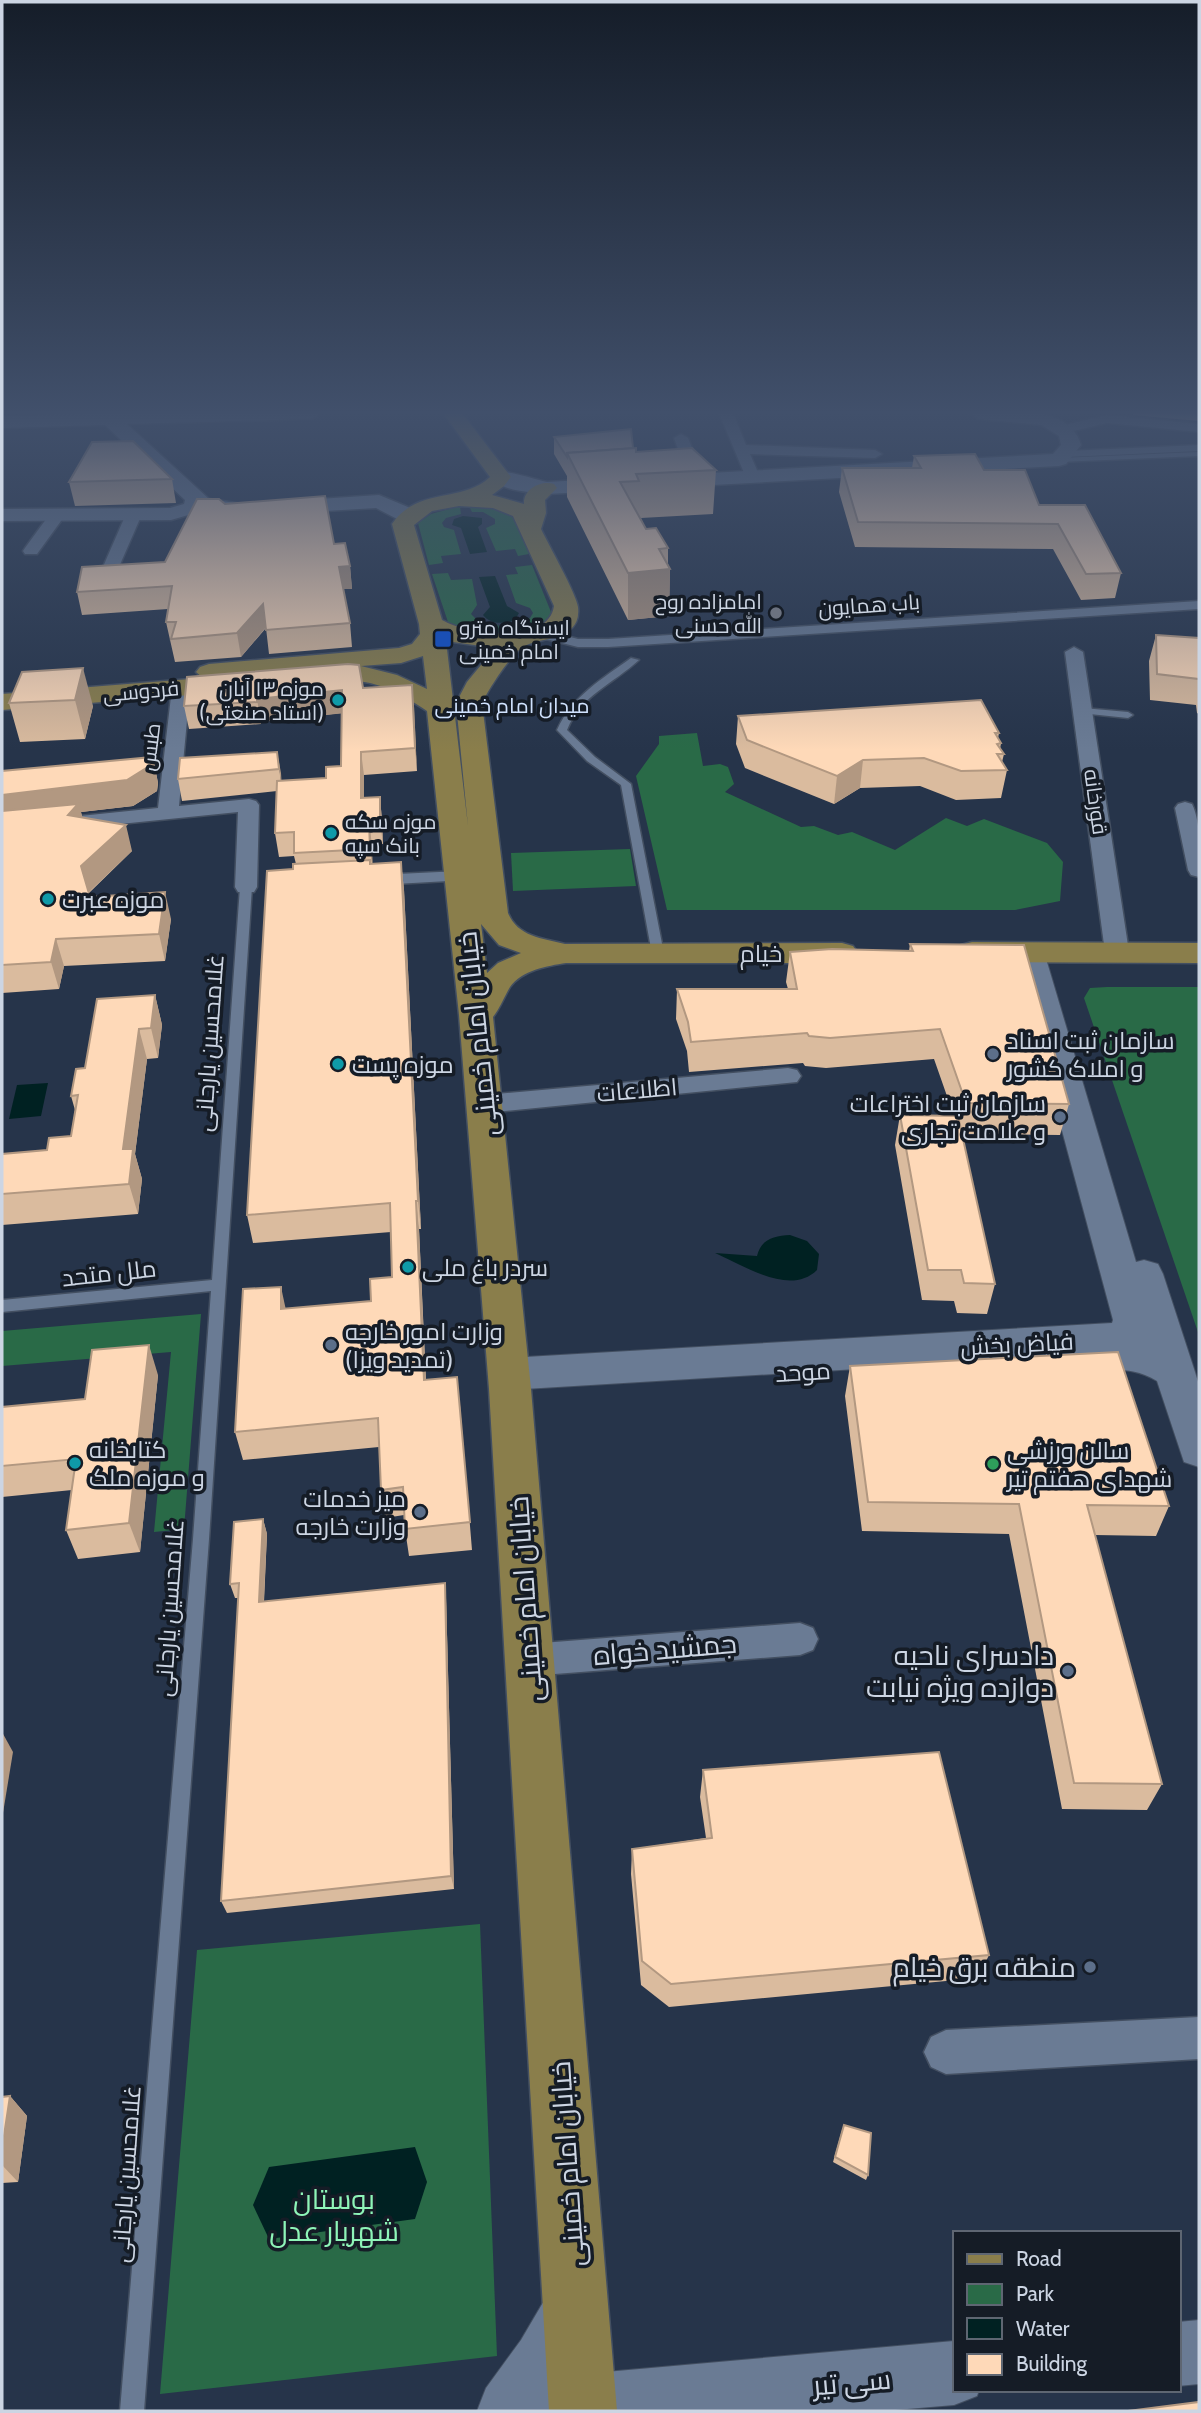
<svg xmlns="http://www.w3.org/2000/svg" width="1201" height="2413" font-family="Cabin,Cairo,sans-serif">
  <rect width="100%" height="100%" fill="#26344a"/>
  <g fill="#296a47">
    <path d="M460,506l1,8 -15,4 -4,5 2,4 10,3 7,24 -20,2 2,7 -14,2 -11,-42 13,-9z"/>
    <path d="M469,506h22l22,9 16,39 -11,2 -3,-7 -19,2 -10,-23 9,-4v-5l-12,-7h-11z"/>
    <path d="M532,565l19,47c-5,16 -23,18 -38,22l-2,-10 19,-6 3,-5 -3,-5 -14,-5 -10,-28 12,-1 -3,-7z"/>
    <path d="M448,573l3,7 21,-1 5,26 -6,9 7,7 20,4 4,9 -35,-2 -19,-10 -16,-48z"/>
    <path d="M697,733l6,33 17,-2 8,3 6,17 -9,8 76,35 13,-1 24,9 14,-3 43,18 51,-32 21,8 17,-7 63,24 16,19 -3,39 -45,9h-348l-31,-134 23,-32v-8z"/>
    <path d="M630,849l6,37 -123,5 -2,-38z"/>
    <path d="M1107,987h92v348l-115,-337 6,-10z"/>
    <path d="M201,1314l-17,215 -30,3 17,-180 -169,14v-35z"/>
    <path d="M480,1924l17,432 -337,38 37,-444z"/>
  </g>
  <g fill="#002122">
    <path d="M463,516l19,2v6l-4,3 9,25 -17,2 -9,-26 -9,-3 2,-6z"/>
    <path d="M495,576l12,30 12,7 -4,7c-11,4 -24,5 -32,-5l7,-8 -11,-30z"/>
    <path d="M48,1083l-7,33 -32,3 8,-34z"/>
    <path d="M790,1235l17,6 12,13 -2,16c-27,27 -74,-5 -102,-17l42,3c4,-17 17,-20 33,-21z"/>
    <path d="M415,2147l12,35 -12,37 -146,20 -16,-34 16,-38z"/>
  </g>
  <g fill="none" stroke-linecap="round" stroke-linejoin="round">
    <defs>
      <g id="service">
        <path d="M1199,452v4l-140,6 -4,-2 4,-2z"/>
        <path d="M631,658l8,2c-26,24 -58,35 -72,70l28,27 36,27 33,170 -6,4 -6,-4 -31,-169 -34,-24 -30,-31c15,-34 45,-51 74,-72z"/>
        <path d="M1083,708l45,4 5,3 -5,3 -48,-5 -2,-2z"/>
        <path d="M246,884l6,3 -43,652 -65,872h-24l73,-872 18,-248 -209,21v-12l210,-20 28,-393z"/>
      </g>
      <g id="pedestrian">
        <path d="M1199,445v6l-133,6 -5,-3 5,-3z"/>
        <path d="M1199,601v8l-591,38h-30l-40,-10 -2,-3 7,-4 35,9h30z"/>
        <path d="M460,871l6,1 2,4 -2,4 -89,5 -8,-5 8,-5z"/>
      </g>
      <g id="minor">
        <path d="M719,413h14l13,32 129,5 7,4 -7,4 -125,-4 10,23 -8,5 -5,-2z"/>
        <path d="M1107,415l92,9v8l-92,-9 -42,10 -7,-4 2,-3z"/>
        <path d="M681,434l7,4 17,42 -3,3 -5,2 -8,-5 -15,-42z"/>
        <path d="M58,509l8,5 -29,40h-12l-2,-3 2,-3 27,-37z"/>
        <path d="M134,509l8,5 -27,62 -8,5 -6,-1 -2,-4 27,-62z"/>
        <path d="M1074,647l9,5 46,300 -4,5h-16l-4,-5 -40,-300z"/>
        <path d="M181,682l9,6 -11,118 70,-7 7,2 3,4 -2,82 -3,5h-16l-3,-5 3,-75 -236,24v-12l156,-16 14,-120z"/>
        <path d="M1185,802l7,2c9,18 8,51 7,73l-8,-2 -3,-5 -13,-62 3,-4z"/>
        <path d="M788,1068l9,2 4,6 -4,6 -312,31 -9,-3 -4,-6 4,-6 9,-3z"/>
        <path d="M800,1623l13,5 5,11 -5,11 -13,5 -271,21 -13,-4 -5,-12 5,-12 13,-4z"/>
        <path d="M1199,2017v42l-253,15 -15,-7 -7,-15 7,-15 15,-7z"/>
      </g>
      <g id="tertiary">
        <path d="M1029,943l11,2 4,7 92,310 8,-2 14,4 5,10 32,98 4,13v82l-15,-5 -27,-81c-32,-19 -47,-5 -78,-15l-5,-10 -566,34 -14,-5 -6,-11 6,-11 14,-5 604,-35 1,-3 -99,-368 4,-7z"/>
        <path d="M570,2285l22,9 9,22 -31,63 13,-5 371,-33v49h25l-2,6 -23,9 -70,6h-331l-2,-4 -3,4h-71l9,-23 35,-48 27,-46z"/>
        <path d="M1199,2320v64l-21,2v-64z"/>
      </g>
      <g id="secondary">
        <path d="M125,413h193l-2,4 -7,2 -182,5 82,75 33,5 137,-9 36,15 3,5 -3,5h-16l-23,-12 -134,8 -40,-5 -31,9 -169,1v-12l168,-1 14,-4 1,-4 -80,-75 -103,3v-12z"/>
        <path d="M969,413c35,-2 101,-10 112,32l-15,19 -7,2 -512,28c-17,-2 -45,-2 -56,-17l3,-4c13,-4 38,6 53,9l506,-28 8,-9 -2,-9 -18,-11 -62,-6z"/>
      </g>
      <g id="primary">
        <path d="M443,413h19l49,64 -7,9 -12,9 32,9c-1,-15 17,-24 30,-20l3,4 -12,12 1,13 -5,16c7,15 35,64 37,78 4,35 -39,29 -55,40 -12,7 -35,43 -41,56l26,210c10,24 34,25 57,31l277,-1 11,3 5,7 -5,7 -11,3h-276c-19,3 -44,7 -56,24 -6,10 -10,21 -17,30l38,372 86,1022h-68l-60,-1022 -30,-374 -32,-304c-24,-16 -51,-32 -82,-30 -15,0 -29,5 -44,1l-4,-5 5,-6 -57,5 8,7 -4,5 -9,3 -238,19v-16l201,-16 -7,-6 4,-5 9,-3 190,-16 13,-4 8,-10 -1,-10 -27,-100c26,-38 69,-20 98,-47zM459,506l34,2 20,8 41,90c-6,40 -86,29 -112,14l-28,-95 18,-14zM446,641l49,7 -28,34 -11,21 12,123zM423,656l4,33 -30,-14 -36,-9 40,-3zM481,924l18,21 22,8 -23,10 -11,10z"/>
        <path d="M972,942l227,1v20l-227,-1 -11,-3 -5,-7 5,-7z"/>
      </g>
    </defs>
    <use href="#service" stroke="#434f61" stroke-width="3"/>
    <use href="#pedestrian" stroke="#434f61" stroke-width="3"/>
    <use href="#minor" stroke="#434f61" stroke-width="3"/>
    <use href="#tertiary" stroke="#434f61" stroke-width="2"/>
    <use href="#secondary" stroke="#434f61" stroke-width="3"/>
    <use href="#primary" stroke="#434f61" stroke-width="3"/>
    <use href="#service" fill="#6a7b94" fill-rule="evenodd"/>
    <use href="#pedestrian" fill="#6a7b94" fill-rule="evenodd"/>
    <use href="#minor" fill="#6a7b94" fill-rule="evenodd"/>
    <use href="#tertiary" fill="#6a7b94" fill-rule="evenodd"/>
    <use href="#secondary" fill="#6a7b94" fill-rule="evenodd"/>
    <use href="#primary" fill="#8a7e4b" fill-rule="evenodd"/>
  </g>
  <g fill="#dabb9e">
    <path d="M1133,413h66v8l-66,-6z"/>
    <path d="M554,437l79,11 3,4 80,18 -3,44 -72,4 5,11 22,19v16l2,5 -1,47 -41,4 -61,-123v-21l-13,-22z"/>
    <path d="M914,456l70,14 55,35 82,68 -6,25 -34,2 -28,-51 -198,-2 -16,-55 3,-24h70z"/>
    <path d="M172,479l4,24 -101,3 -6,-24z"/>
    <path d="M225,504l109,40 16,22 2,23h-9l7,34 2,24 -83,7 -3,-26 -25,29 -66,5 -9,-40 2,-13 -86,6 -5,-23 88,-30z"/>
    <path d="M1156,635l43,3v76l-2,-1 -1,-8 -46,-5 -1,-39z"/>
    <path d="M22,672l71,34 -8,33 -65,3 -11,-39z"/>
    <path d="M412,685l5,86 -53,4v23l16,-1 2,24 1,23 -11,1v19l29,-2 3,28 17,339h-2l7,151 34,25 12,145 -63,6 -4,-27 -1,-14 -19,3 -4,-28 -2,-43 -136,13 -8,-28 51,-123 85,-8 21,-24 -1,-45 -138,11 -6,-28 46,-346 3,-5 -2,-8 -15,1 -4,-24 2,-42 -95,10 -4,-22 99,-27 4,29 45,-3 15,-12 1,-53 -81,9v2l-72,5 -5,-23 179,-18z"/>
    <path d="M738,716l261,17 -1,5 3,5 -1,6 4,5 -2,8 5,8 -6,28 -45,2 -36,-14 -60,2 -26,16 -89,-36 -9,-24z"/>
    <path d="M153,757l5,26 -1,8 -24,15 -52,6 1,5 50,34 -43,42 1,4 81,22 -6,42 -101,5 -5,23 -57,4v-222z"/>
    <path d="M910,944l159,160 -9,31 -98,-1 33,150 -8,30 -30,-1 -3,-12 -32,-1 -27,-155 5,-30 54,1 -20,-57 -108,9 -21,-2 -2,-3 -114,9 -2,-21 -11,-32 1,-30h111l-2,-7 4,-30 119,-1z"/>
    <path d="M155,995l7,30 -4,33 -11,1 -12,95 7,25 -4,35 -136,11v-71l45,-4 24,-14 4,-26 -4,-14 14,-28z"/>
    <path d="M850,1366l319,140 -13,30 -61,-1 67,249 -15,26 -85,-1 -53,-275 -147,-3 -17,-135z"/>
    <path d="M158,1375l-18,177 -62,7 -12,-29 6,-40 -70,7v-90l83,-8z"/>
    <path d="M263,1519l4,15 -3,68 182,-4 8,291 -227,24 -6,-12 17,-303h-3l-5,-14z"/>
    <path d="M703,1770l286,185 -11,23 -309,29 -28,-22 -10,-111 1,-25 74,-11 -6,-41z"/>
    <path d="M10,2096l17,20 -9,66 -16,1v-86z"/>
    <path d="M842,2130l26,45 -2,5 -33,-18z"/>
  </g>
  <g fill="#b29881">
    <path d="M350,566l2,23h-10l-3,-22z"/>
    <path d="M670,569l-1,47 -41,4v-47z"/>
    <path d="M263,604l3,23 -25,30 -4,-24z"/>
    <path d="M83,668l10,38 -8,33 -10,-39z"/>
    <path d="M412,685l2,22 3,64 -2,-23z"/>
    <path d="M342,690l3,23 -84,9v2l-4,-25z"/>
    <path d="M277,752l4,21 1,17 -3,-21z"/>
    <path d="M361,752l3,23v47l-3,-24z"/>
    <path d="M153,757l5,26 -1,8 -24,15 -52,6 4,18 -83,-8v-27z"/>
    <path d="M863,760l-3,28 -26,16 3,-28z"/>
    <path d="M380,797l2,24 1,23 -3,-23z"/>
    <path d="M369,822l3,23 1,28 -3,-24z"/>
    <path d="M126,825l6,26 -44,42 -7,-27z"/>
    <path d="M401,862l3,28 17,339 -3,-28z"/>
    <path d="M165,892l6,27 -6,42 -6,-27z"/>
    <path d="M56,939l8,27 -5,23 -8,-27z"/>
    <path d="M155,995l7,30 -4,33 -7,-30z"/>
    <path d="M139,1029l8,30 -12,95 7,25 -4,35 -9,-30 -6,-35z"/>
    <path d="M416,1201l3,28 8,179 -3,-28z"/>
    <path d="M281,1287l6,28 -6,-6z"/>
    <path d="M149,1345l9,30 -18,177 -11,-29z"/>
    <path d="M263,1519l4,15 -4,83 -4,-15z"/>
    <path d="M445,1583l1,15 8,291 -3,-13z"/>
    <path d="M2,1732l11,20 -11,67z"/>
    <path d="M10,2096l17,20 -9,66 -16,-17v-16z"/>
  </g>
  <g fill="#fed9b8" stroke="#b29881" stroke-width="2">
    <path d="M631,429l2,19 -66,5v4l-13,-20z"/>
    <path d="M133,441l39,38 -103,3 23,-40z"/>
    <path d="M636,448v4l56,-4 24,22 -80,4 3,7 -19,1 26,47 10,-1 12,20 -9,1 11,20 -42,4 -61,-120z"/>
    <path d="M975,454l9,16h41l14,35h46l36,68 -35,1 -28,-50 -200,-2 -16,-54h79l-7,-12z"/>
    <path d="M325,496l9,48 11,-1 5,23 -11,1 11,56 -84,7 -3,-26 -26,29 -66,6 5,-17h-10l6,-36 -95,6 5,-25 83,-5 32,-63h22l6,5z"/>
    <path d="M1156,635l43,3v41l-42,-5z"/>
    <path d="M348,664l11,1 4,23 49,-3 3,63 -54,4v46l19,-1v24l-11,1 1,27 -76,4v-21l-19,1 2,-52 49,-3v-11l15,-1 1,-76 -85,9v3l-73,4 3,-29z"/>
    <path d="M83,668l-8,32 -66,3 13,-31z"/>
    <path d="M981,700l18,33h-4l6,10 -4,1 7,10h-7l10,16 -46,1 -37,-13 -61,2 -26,16 -90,-36 -9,-24z"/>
    <path d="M277,752l2,17 -101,10 2,-21z"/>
    <path d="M153,757l-2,8 -24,15 -125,15v-24z"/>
    <path d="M78,804l-10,11 58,10 -45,41 9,31 75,-5 -6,42 -103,5 -5,23 -49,3v-154z"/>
    <path d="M370,860v4l31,-2 17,339h-2l8,179 33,-3 13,145 -65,7 -2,-42 -22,3 -3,-72 -143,14 8,-143 38,-2v22l90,-8 -1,-22 22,-2 -2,-74 -143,12 20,-344 26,-2v-5z"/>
    <path d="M910,944l114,1 45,159 -103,-1 -26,-74 -110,9 -21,-2 -2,-3 -116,9 -3,-20 -11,-33h120l-7,-37 42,-3 81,2z"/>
    <path d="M155,995l-4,33 -12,1 -16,120h10l-4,35 -127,10v-40l45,-4 2,-12 22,-2 7,-41 -7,1 5,-27 9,-1 12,-69z"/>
    <path d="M900,1115l58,1 37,168 -31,-1 -3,-13h-33z"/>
    <path d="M149,1345l-20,178 -63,7 10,-71 -74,7v-59l83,-8 7,-49z"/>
    <path d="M1118,1352l51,154 -82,-1 75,279 -88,-1 -55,-279 -151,-2 -18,-136z"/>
    <path d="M263,1519l-4,83 186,-19 6,293 -230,25 18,-318 -9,1 4,-62z"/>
    <path d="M939,1752l50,203 -318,29 -29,-23 -10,-112 80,-11 -9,-68z"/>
    <path d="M10,2096l-8,53v-52z"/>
    <path d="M844,2125l27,8 -3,42 -33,-18z"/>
    <path d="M1199,2402v9h-71z"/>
  </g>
  <linearGradient id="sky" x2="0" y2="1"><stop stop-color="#151d29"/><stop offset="0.55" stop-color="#41506b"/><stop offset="1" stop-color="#41506b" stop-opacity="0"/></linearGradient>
  <rect width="1201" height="750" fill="url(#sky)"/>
  <circle fill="#6b7280" stroke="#151c26" stroke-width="2.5" cx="776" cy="613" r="7"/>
  <rect fill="#1a4fb4" stroke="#151c26" stroke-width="2.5" x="434" y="630" width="18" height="18" rx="3.5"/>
  <g fill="#0f9aa8" stroke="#151c26" stroke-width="2.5">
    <circle cx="338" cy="700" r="7"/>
    <circle cx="331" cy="833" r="7"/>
    <circle cx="48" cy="899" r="7"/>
    <circle cx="338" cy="1064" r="7"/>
    <circle cx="408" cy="1267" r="7"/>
    <circle cx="75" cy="1463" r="7"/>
  </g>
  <g fill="#5c6f8a" stroke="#151c26" stroke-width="2.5">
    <circle cx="993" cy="1054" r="7"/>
    <circle cx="1060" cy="1117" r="7"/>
    <circle cx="331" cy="1345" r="7"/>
    <circle cx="420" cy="1512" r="7"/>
    <circle cx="1068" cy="1671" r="7"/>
    <circle cx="1090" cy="1967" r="7"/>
  </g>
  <circle fill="#2e9e5b" stroke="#151c26" stroke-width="2.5" cx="993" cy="1464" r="7"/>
  <g text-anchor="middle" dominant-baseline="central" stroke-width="7" stroke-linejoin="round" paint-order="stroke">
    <g font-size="21" fill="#ccd5e3" stroke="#151c26" text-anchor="end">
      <text x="762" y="601">امامزاده روح<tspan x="762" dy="24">الله حسنی</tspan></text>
      <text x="459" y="627" text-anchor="start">ایستگاه مترو<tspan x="459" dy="24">امام خمینی</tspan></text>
      <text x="324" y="688">موزه ۱۳ آبان<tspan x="324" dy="24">(استاد صنعتی)</tspan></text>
      <text x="345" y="821" text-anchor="start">موزه سکه<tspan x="345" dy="24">بانک سپه</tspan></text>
    </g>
    <g font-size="21" fill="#ccd5e3" stroke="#151c26">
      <text transform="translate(869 605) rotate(-4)">باب همایون</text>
      <text transform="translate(141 691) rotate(-5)">فردوسی</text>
      <text transform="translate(150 747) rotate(-83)">طبس</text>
      <text transform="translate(1096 802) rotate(82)">قورخانه</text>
    </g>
    <g font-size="21" fill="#d0e2fe" stroke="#151c26">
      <text x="512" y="705">میدان امام خمینی</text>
    </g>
    <g font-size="24" fill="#ccd5e3" stroke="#151c26" text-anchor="start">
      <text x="62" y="899">موزه عبرت</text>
      <text x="1007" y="1040">سازمان ثبت اسناد<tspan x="1007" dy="28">و املاک کشور</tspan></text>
      <text x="352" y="1064">موزه پست</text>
      <text x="1046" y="1103" text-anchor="end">سازمان ثبت اختراعات<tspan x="1046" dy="28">و علامت تجاری</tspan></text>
      <text x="422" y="1267">سردر باغ ملی</text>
      <text x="345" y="1331">وزارت امور خارجه<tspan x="345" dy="28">(تمدید ویزا)</tspan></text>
      <text x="89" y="1449">کتابخانه<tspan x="89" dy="28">و موزه ملک</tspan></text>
      <text x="1007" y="1450">سالن ورزشی<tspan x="1007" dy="28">شهدای هفتم تیر</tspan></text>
      <text x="406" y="1498" text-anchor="end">میز خدمات<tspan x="406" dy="28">وزارت خارجه</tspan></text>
    </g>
    <g font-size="24" fill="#ccd5e3" stroke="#151c26">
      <text x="761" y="953">خیام</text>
      <text transform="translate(209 1043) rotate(-86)">غلامحسین یارجانی</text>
      <text transform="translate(637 1090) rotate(-5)">اطلاعات</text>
      <text transform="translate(109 1273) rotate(-6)">ملل متحد</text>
      <text transform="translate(1017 1344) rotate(-3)">فیاض بخش</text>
      <text transform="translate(803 1372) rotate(-3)">موحد</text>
      <text transform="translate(169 1608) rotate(-86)">غلامحسین یارجانی</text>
      <text transform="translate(126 2174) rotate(-86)">غلامحسین یارجانی</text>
    </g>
    <g font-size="28" fill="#ccd5e3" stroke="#151c26">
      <text transform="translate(477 1034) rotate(-96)">خیابان امام خمینی</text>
      <text transform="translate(525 1599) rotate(-94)">خیابان امام خمینی</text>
      <text transform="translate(665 1649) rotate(-5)">جمشید خواه</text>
      <text transform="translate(567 2164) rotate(-94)">خیابان امام خمینی</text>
      <text transform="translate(852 2382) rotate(-5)">سی تیر</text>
    </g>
    <g font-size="28" fill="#ccd5e3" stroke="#151c26" text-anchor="end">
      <text x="1054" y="1655">دادسرای ناحیه<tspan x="1054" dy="32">دوازده ویژه نیابت</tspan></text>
      <text x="1076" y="1967">منطقه برق خیام</text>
    </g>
    <g font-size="28" fill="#8ef5b8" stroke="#151c26">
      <text x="334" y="2199">بوستان<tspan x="334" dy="32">شهریار عدل</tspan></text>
    </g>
  </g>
  <rect width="1201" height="2413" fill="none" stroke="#ccd5e3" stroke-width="7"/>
  <rect x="953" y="2231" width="228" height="161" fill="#151c26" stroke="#5e6672" stroke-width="2"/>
  <rect x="967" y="2254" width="35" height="10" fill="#8a7e4b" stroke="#5e6672" stroke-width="2"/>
  <text x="1016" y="2266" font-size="21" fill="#ccd5e3">Road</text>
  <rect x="967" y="2284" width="35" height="21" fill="#296a47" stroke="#5e6672" stroke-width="2"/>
  <text x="1016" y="2301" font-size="21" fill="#ccd5e3">Park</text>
  <rect x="967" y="2318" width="35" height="21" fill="#002122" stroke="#5e6672" stroke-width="2"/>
  <text x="1016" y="2336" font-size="21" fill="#ccd5e3">Water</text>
  <rect x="967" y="2354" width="35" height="21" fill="#fed9b8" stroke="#5e6672" stroke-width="2"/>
  <text x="1016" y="2371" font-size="21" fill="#ccd5e3">Building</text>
</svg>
